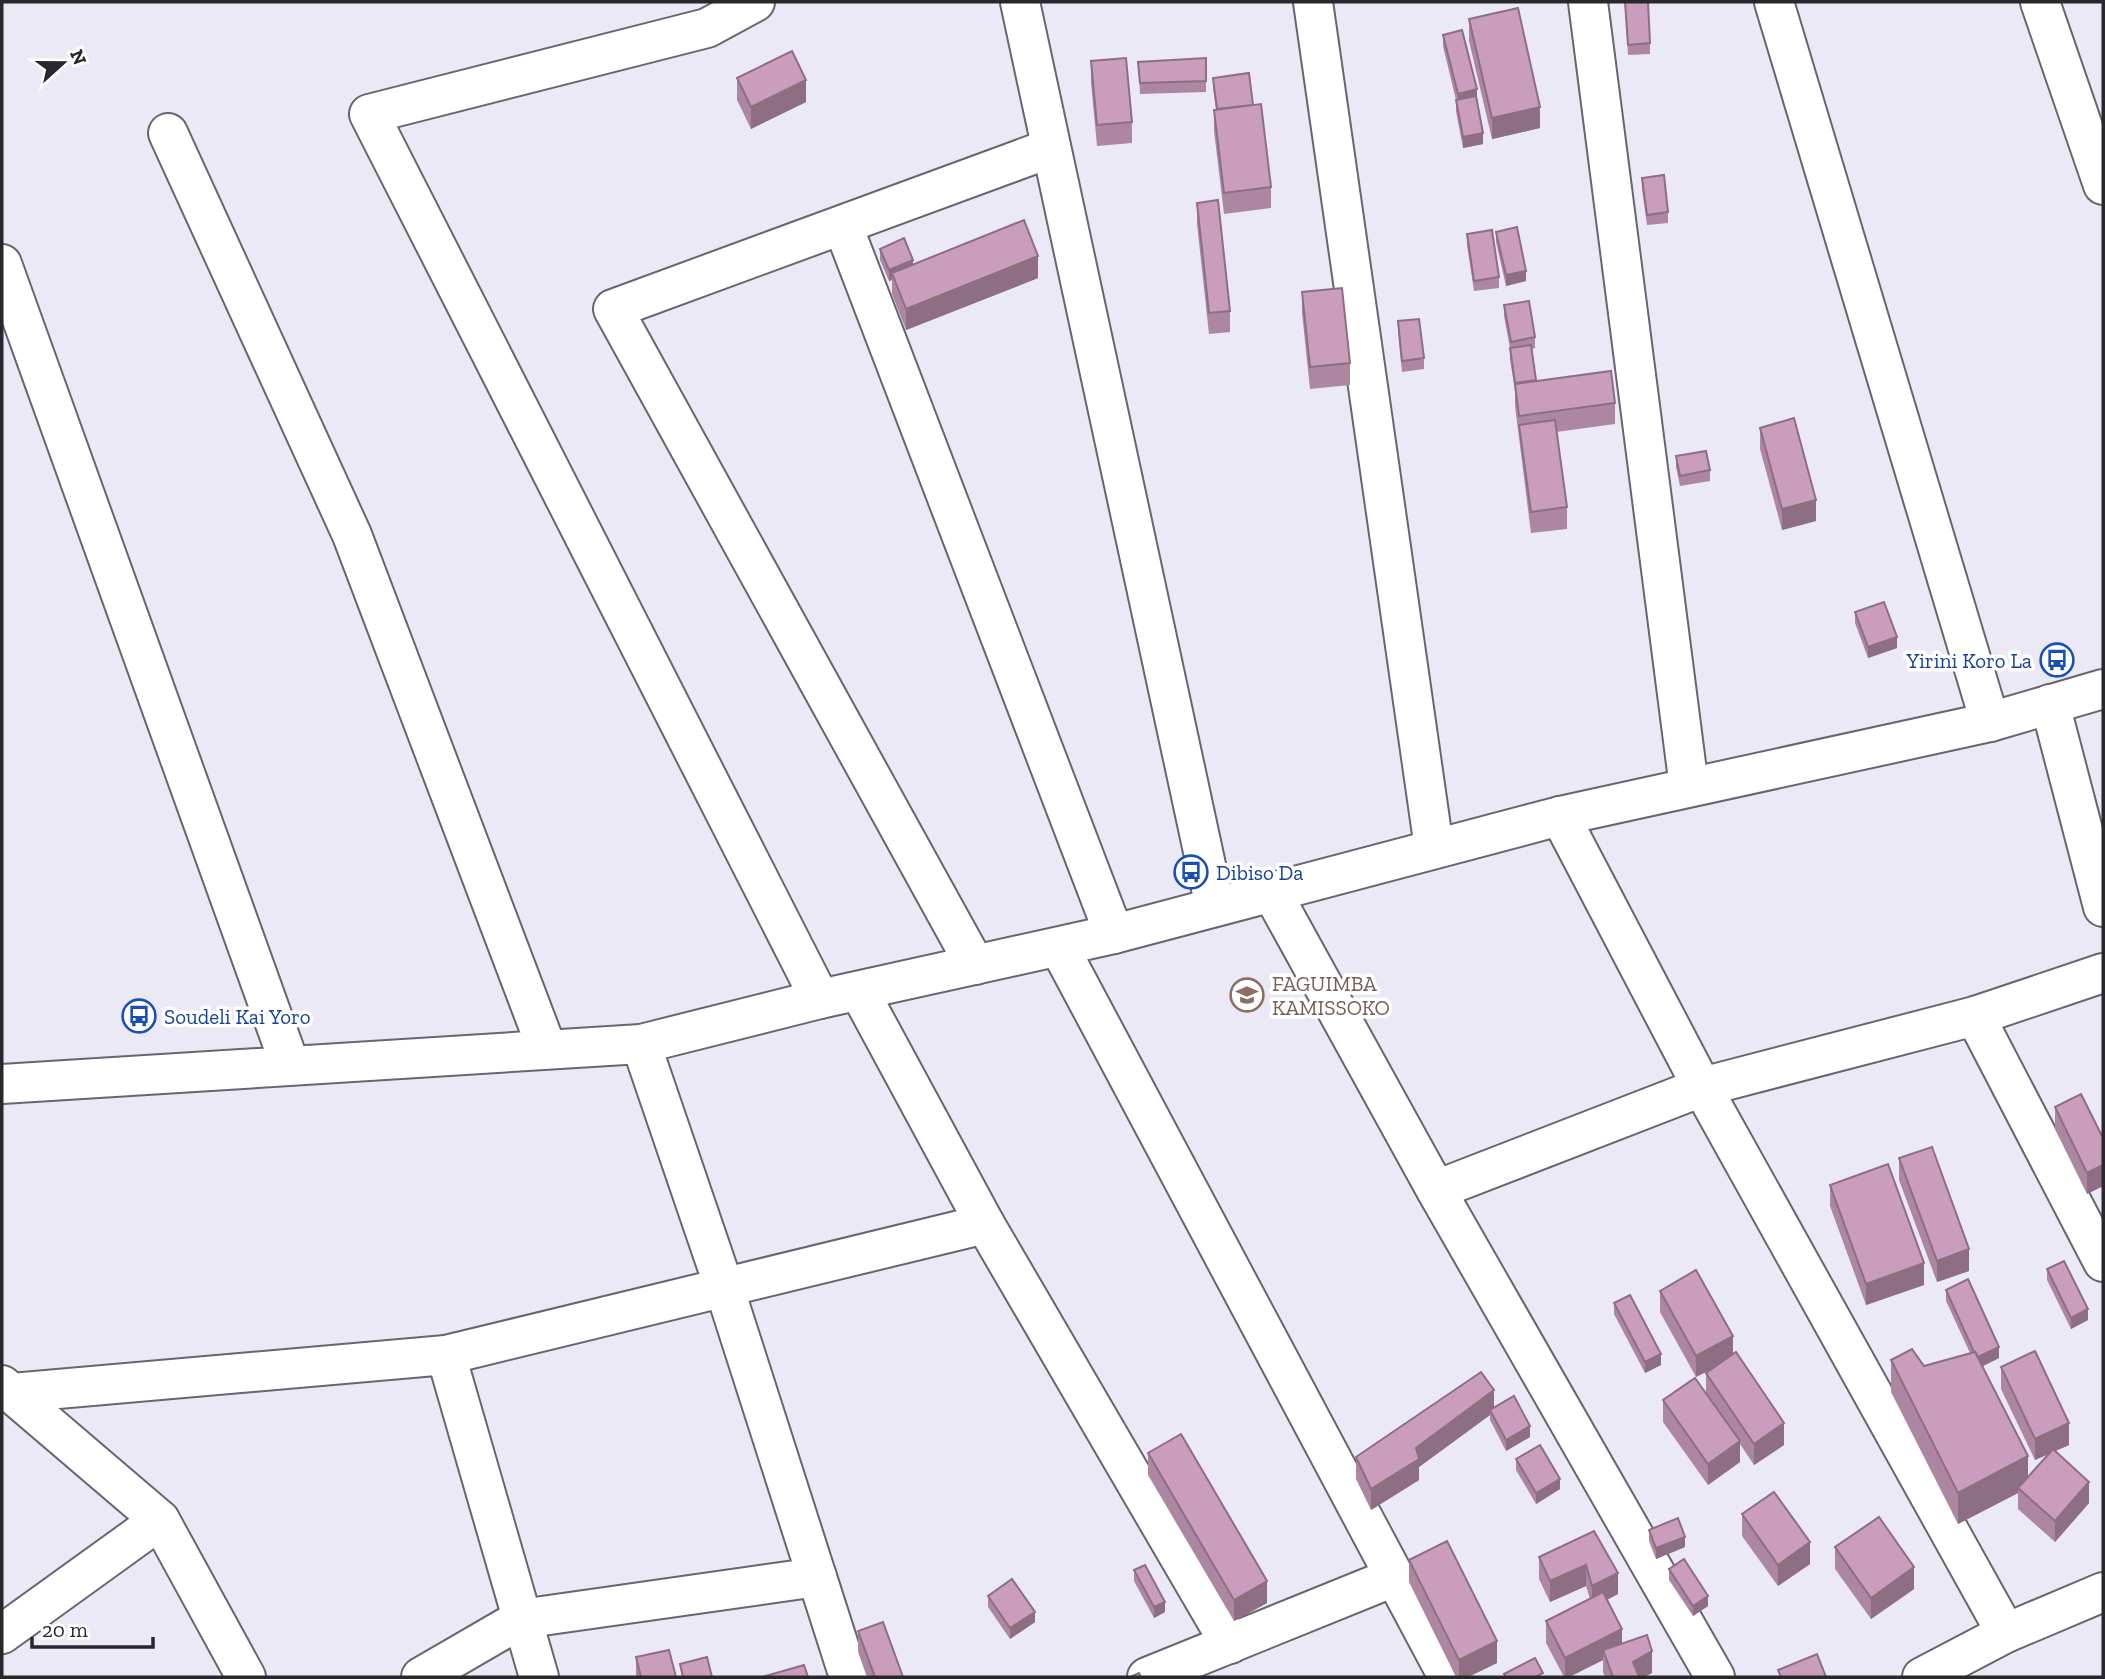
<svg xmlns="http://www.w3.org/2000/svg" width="2105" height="1679" font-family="'Zilla Slab',serif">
  <rect width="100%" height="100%" fill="#ece9f6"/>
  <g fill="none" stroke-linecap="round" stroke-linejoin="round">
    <defs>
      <g id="minor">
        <path d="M755,2l-48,26 -338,86 451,885"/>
        <path d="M1020,2l195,905"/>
        <path d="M1313,2l121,846"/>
        <path d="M1588,2l101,785"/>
        <path d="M1774,2l216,720"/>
        <path d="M2040,2l63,183"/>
        <path d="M168,133l184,402 195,514"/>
        <path d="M843,226l271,708"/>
        <path d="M2,264l288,801"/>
        <path d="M2050,704l53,203"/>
        <path d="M1560,816l142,271 304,546"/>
        <path d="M1271,891l165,299 279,487"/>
        <path d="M1059,947l389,730"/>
        <path d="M975,965l-362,-656 438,-161"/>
        <path d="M859,991l126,233 245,420"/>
        <path d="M1975,1016l128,246"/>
        <path d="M641,1044l83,243 125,390"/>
        <path d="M2,1084l639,-40 179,-45 294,-65 446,-118 430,-94 113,-33"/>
        <path d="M1436,1190l266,-103 273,-71 128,-43"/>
        <path d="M446,1355l93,322"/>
        <path d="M2,1385l158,135 86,157"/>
        <path d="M12,1393l434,-38 539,-131"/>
        <path d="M2,1634l158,-114"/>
        <path d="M421,1677l100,-58 296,-42"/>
        <path d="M1147,1677l247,-100"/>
        <path d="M1922,1677l84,-44 97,-41"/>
      </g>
    </defs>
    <use href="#minor" stroke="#676570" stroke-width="42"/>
    <use href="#minor" stroke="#fff" stroke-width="38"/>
  </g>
  <g fill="#ad87a1">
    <path d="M1625,2l25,41v11l-22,1z"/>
    <path d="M1469,19l71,109 -48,11 -23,-98z"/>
    <path d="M1443,35l34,65 6,44 -20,4 -7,-37v-11l-13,-54z"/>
    <path d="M1206,58v34l-66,2 -2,-32z"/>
    <path d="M1091,61l41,61v21l-35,3 -6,-63z"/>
    <path d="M737,78l69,24 -55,27 -14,-29z"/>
    <path d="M1213,78l40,27 18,82v21l-47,6 -10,-83v-21l2,-1 -3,-21z"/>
    <path d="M1642,178l26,34v11l-21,2 -5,-36z"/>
    <path d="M1197,203l33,108v21l-21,2 -12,-110z"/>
    <path d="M1496,232l30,49 -20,5 -10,-44z"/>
    <path d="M1467,234l32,43v11l-25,3 -7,-46z"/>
    <path d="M880,249l33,16 125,13 -132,52 -14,-36v-14l-3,1 -9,-21z"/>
    <path d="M1302,292l48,71v22l-40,4 -8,-76z"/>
    <path d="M1504,305l31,32v11l-3,1 4,32 79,22v21l-59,8 11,75v22l-36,4 -16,-127v-15l-5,-32v-11l-6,-32z"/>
    <path d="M1398,321l26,37v11l-22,3 -4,-40z"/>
    <path d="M1760,428l56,93 -34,9 -22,-81z"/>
    <path d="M1676,456l34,14v11l-30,5 -4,-19z"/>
    <path d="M1855,612l42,36 -29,10 -13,-35z"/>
    <path d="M2055,1107l48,31v48l-16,8 -32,-65z"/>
    <path d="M1899,1158l70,113 -32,11 -38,-102z"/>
    <path d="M1830,1185l94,100 -58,20 -36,-99z"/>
    <path d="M2047,1269l41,51 -17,9 -24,-49z"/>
    <path d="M1946,1290l53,68 -16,8 45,110 20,-22 -13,6 -34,-71v-22l68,78 -14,6 34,52 -34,39 -37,-33v-16l-60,31 -67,-132v-32l33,6 46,-13 -24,-52z"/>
    <path d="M1660,1291l73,63 51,91 -30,20 -14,-21v18l-32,23 -45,-63v-22l43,-6v-21l6,-4 -16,8 -36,-65z"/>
    <path d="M1614,1303l47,62 -16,8 -31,-59z"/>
    <path d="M1494,1407l36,30 -24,14 -16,-31v-5l-71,52v13l-48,30 -15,-31v-22z"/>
    <path d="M1148,1453l119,150 -33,18 -86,-146z"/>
    <path d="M1516,1459l44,30 -24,15 -20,-34z"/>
    <path d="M1742,1514l68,50 -32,22 -36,-50z"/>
    <path d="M1649,1530l36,17 -29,12 -7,-18z"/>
    <path d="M1594,1531l24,63 -11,6 15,44 30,29 -8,4h-39l-2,-5v-12l-34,17h-5l-18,-34v-22l44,-22 -4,-13 -36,16 -11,-23v-22z"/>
    <path d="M1835,1547l79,42 -43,30 -36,-50z"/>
    <path d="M1409,1560l88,103 -29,14h-12l-47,-95z"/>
    <path d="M1669,1569l39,37 -15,10 -24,-36z"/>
    <path d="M1134,1570l31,42 -11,6 -20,-37z"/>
    <path d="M988,1596l47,26 -25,17 -22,-32z"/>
    <path d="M858,1631l45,46h-36l-9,-25z"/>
    <path d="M636,1657l40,20h-40z"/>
  </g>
  <g fill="#8d6e83">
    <path d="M806,80v22l-55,27v-22z"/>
    <path d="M1477,89v11l-19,5v-11z"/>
    <path d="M1540,107v21l-48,11v-21z"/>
    <path d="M1483,133v11l-20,4v-11z"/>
    <path d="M1038,256v22l-132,52v-21z"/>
    <path d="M913,260v11l-21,2v7l-3,1v-11z"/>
    <path d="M1526,271v10l-20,5v-11z"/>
    <path d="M1816,500v21l-34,9v-21z"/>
    <path d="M1897,637v11l-29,10v-11z"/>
    <path d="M2103,1165v21l-16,8v-21z"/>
    <path d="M1969,1249v22l-32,11v-21z"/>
    <path d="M1924,1263v22l-58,20v-21z"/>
    <path d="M2088,1309v11l-17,9v-11z"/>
    <path d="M1733,1336v21l-37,20v-21z"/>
    <path d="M1999,1347v11l-22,11v-11z"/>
    <path d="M1661,1354v11l-16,8v-11z"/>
    <path d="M1494,1390v22l-4,-2v5l-71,52v13l-48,30v-21l45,-41z"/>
    <path d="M1784,1423v22l-30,20v-21z"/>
    <path d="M2069,1423v22l-34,15v-21z"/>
    <path d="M1530,1426v11l-24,14v-11z"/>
    <path d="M1740,1441v21l-32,23v-21z"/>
    <path d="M2028,1456v32h-10v5l-60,31v-31z"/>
    <path d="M1560,1479v10l-24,15v-11z"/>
    <path d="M2089,1482v21l-34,39v-21z"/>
    <path d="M1685,1537v10l-29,12v-11z"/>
    <path d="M1810,1542v22l-32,22v-21z"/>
    <path d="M1586,1565v21l-36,16v-21z"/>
    <path d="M1914,1567v22l-43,30v-21z"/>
    <path d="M1618,1573v21l-26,13v-21z"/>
    <path d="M1267,1581v22l-33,18v-21z"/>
    <path d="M1708,1596v10l-15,10v-10z"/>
    <path d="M1165,1602v10l-11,6v-11z"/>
    <path d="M1035,1612v10l-25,17v-11z"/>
    <path d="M1622,1629v21h-19v10l-34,17h-4v-19z"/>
    <path d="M1497,1641v22l-29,14h-9v-17z"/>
    <path d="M1652,1651v22l-8,4h-11v-15z"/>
  </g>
  <g fill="#c99dbb" stroke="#8d6e83" stroke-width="2">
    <path d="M1625,2h23l2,41 -22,2z"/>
    <path d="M1518,8l22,99 -48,11 -23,-99z"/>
    <path d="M1462,30l15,59 -19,5 -15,-59z"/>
    <path d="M792,51l14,29 -55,27 -14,-29z"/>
    <path d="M1126,58l6,64 -35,3 -6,-64z"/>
    <path d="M1206,58v23l-66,2 -2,-21z"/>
    <path d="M1249,73l4,32 -36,4 -4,-31z"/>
    <path d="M1476,96l7,37 -20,4 -7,-37z"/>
    <path d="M1261,104l10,83 -47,6 -10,-83z"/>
    <path d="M1664,175l4,37 -21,3 -5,-37z"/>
    <path d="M1218,200l12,111 -21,2 -12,-110z"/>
    <path d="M1024,220l14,36 -132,53 -14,-36z"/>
    <path d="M1517,227l9,44 -20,4 -10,-43z"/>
    <path d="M1492,230l7,47 -25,4 -7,-47z"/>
    <path d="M904,238l9,22 -24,10 -9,-21z"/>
    <path d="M1342,288l8,75 -40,4 -8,-75z"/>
    <path d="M1529,301l6,36 -24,5 -7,-37z"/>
    <path d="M1419,319l5,39 -22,3 -4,-40z"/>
    <path d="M1531,345l5,35 -21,3 -5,-35z"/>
    <path d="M1611,371l4,32 -96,13 -4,-32z"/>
    <path d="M1794,418l22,82 -34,9 -22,-81z"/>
    <path d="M1555,420l12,87 -36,5 -12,-87z"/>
    <path d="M1706,451l4,19 -30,6 -4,-20z"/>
    <path d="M1884,602l13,35 -29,10 -13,-35z"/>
    <path d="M2081,1094l22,44v27l-16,8 -32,-66z"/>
    <path d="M1932,1147l37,102 -32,12 -38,-103z"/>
    <path d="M1888,1164l36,99 -58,21 -36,-99z"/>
    <path d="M2064,1261l24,48 -17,9 -24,-49z"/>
    <path d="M1696,1270l37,66 -37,20 -36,-65z"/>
    <path d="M1968,1279l31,68 -21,10 -3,-5h-1l-28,-62z"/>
    <path d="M1630,1295l31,59 -16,8 -31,-59z"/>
    <path d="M1912,1349l12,17 51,-14 53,104 -70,37 -67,-133z"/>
    <path d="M2035,1351l34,72 -34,16 -34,-72z"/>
    <path d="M1736,1352l48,71 -30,21 -48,-71z"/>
    <path d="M1481,1372l13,18 -78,58 3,11 -48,30 -15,-32z"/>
    <path d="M1695,1378l45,63 -32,23 -45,-64z"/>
    <path d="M1514,1396l16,30 -24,14 -16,-30z"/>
    <path d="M1181,1434l86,147 -33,19 -86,-147z"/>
    <path d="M1540,1445l20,34 -24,14 -20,-34z"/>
    <path d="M2053,1449l36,33 -34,39 -37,-33z"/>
    <path d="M1774,1492l36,50 -32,23 -36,-51z"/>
    <path d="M1879,1517l35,50 -43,31 -36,-51z"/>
    <path d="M1678,1518l7,19 -29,11 -7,-18z"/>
    <path d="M1594,1531l24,42 -26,13 -6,-21 -36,16 -11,-24z"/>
    <path d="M1447,1541l50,100 -38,19 -50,-100z"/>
    <path d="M1684,1559l24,37 -15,10 -24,-37z"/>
    <path d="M1145,1565l20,37 -11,5 -20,-37z"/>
    <path d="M1012,1579l23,33 -25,16 -22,-32z"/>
    <path d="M1603,1592l19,37 -57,29 -19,-37z"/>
    <path d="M883,1622l20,55h-28l-17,-46z"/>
    <path d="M1647,1635l5,16 -19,11 6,15h-26l-10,-27z"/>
    <path d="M669,1650l7,27h-35l-5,-20z"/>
    <path d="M1817,1654l9,23h-45l-3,-7z"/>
    <path d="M707,1657l5,20h-29l-3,-13z"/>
    <path d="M1535,1658l8,15 -8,4h-29l-2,-3z"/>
    <path d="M804,1665l4,12h-46z"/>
    <path d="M1139,1673l2,4h-11z"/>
  </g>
  <defs>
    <symbol id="bus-ring" viewBox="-11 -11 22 22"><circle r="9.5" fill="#fff" stroke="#1a4fb4" stroke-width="1.5"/><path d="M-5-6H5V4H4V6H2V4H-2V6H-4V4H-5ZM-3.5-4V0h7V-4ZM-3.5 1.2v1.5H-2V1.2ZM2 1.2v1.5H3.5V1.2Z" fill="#1a4fb4"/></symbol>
    <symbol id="school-ring" viewBox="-11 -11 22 22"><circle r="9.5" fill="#fff" stroke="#8d6e63" stroke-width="1.5"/><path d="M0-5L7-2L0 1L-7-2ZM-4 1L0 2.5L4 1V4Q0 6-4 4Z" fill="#8d6e63"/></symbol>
  </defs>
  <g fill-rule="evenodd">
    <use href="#bus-ring" x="2038" y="641" width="38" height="38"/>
    <use href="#bus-ring" x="1172" y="853" width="38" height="38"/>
    <use href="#school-ring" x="1228" y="976" width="38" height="38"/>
    <use href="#bus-ring" x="120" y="997" width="38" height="38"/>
  </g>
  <g text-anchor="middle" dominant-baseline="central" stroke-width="7" stroke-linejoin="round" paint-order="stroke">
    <g font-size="21" fill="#164399" stroke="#fff" text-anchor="start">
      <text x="2032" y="660" text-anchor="end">Yirini Koro La</text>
      <text x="1216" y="872">Dibiso Da</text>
      <text x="164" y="1016">Soudeli Kai Yoro</text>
    </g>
    <g font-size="21" fill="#785e54" stroke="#fff" text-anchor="start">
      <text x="1272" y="983">FAGUIMBA<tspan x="1272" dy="24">KAMISSOKO</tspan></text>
    </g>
  </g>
  <rect width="2105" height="1679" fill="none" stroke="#28272c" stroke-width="7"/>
  <g transform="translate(63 63) rotate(69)" stroke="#ffffff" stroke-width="5" paint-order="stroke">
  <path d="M0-5L12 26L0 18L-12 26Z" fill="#28272c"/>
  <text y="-10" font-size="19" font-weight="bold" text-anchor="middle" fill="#28272c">N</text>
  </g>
  <path d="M32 1637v10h121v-10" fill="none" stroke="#28272c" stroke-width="3.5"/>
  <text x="42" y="1637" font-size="21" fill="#28272c" stroke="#ffffff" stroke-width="5" paint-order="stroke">20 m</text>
</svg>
